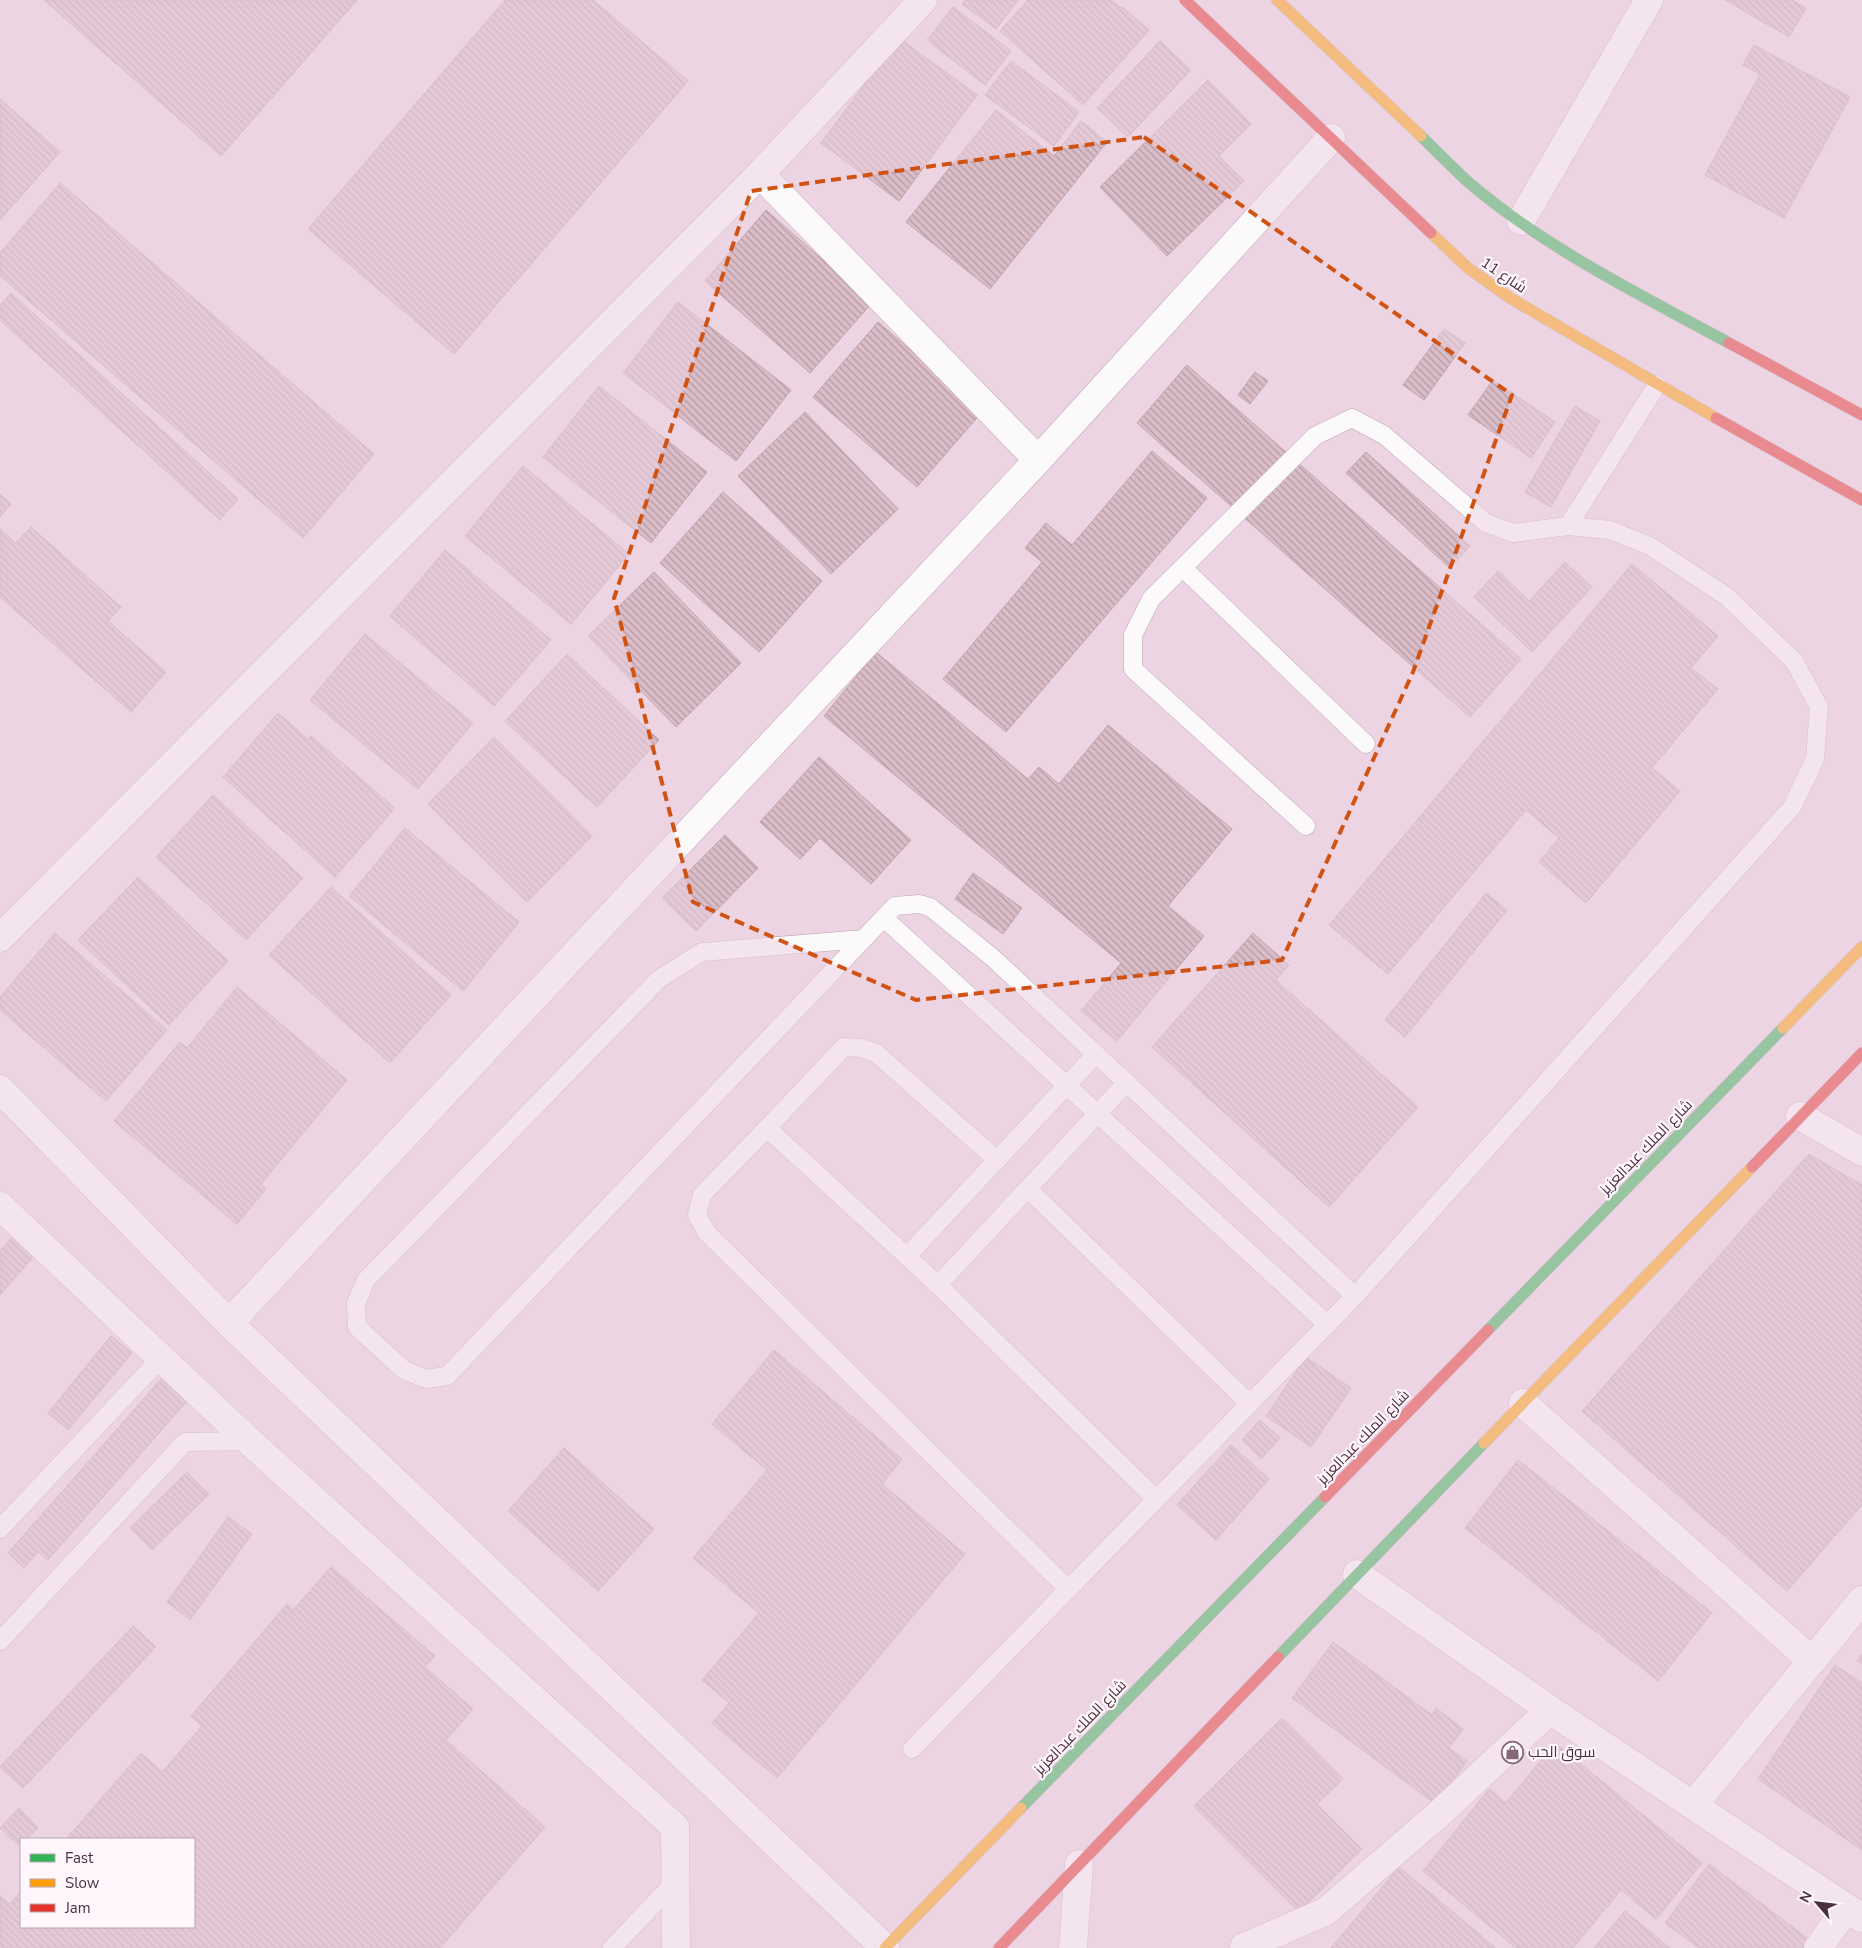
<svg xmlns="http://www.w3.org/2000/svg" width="1862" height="1948" font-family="'Nunito Sans',Cairo,sans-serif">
  <defs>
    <pattern id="building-back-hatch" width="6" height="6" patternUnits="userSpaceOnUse" patternTransform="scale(1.25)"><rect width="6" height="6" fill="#dbbdc8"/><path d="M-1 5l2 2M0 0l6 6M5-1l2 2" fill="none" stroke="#b49aa4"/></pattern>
  </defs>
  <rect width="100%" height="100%" fill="#ecd4e2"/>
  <g fill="url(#building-back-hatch)" stroke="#c0a6b0">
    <path d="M44,0h313l-136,156z"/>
    <path d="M505,0h88l95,81 -234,273 -146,-125z"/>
    <path d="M965,0h53l-22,29 -34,-25z"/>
    <path d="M1028,0h83l10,8 1,-1 27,23 -66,75 -83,-74z"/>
    <path d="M1725,0h67l14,8 -17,29z"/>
    <path d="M953,7l58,44 -26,34 -58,-45z"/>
    <path d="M899,38l78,57 -78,106 -78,-58z"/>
    <path d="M1160,41l31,29 -63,67 -31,-29z"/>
    <path d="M1754,45l96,52 -66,121 -79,-43 55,-101 -17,-9z"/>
    <path d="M1011,61l68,51 -25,34 -69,-51z"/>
    <path d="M1208,80l43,44 -32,32 25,25 -77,75 -67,-69z"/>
    <path d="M0,99l60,53 -60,68z"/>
    <path d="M996,110l58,46 27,-35 26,21 -117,147 -84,-67z"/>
    <path d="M60,183l314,271 -71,84 -303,-262v-23z"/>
    <path d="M766,210l106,93 -62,70 -105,-92z"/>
    <path d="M11,293l227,206 -18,21 -220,-200v-15z"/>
    <path d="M678,302l113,88 -55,71 -113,-88z"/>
    <path d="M878,322l104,90 -65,75 -104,-90z"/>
    <path d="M1444,329l21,14 -41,57 -21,-15z"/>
    <path d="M1187,365l334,294 -51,58 -333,-294z"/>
    <path d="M1255,372l13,9 -18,23 -12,-9z"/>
    <path d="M1493,380l62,42 -24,36 -63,-43z"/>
    <path d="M599,386l108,86 -56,71 -108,-86z"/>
    <path d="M1575,406l25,15 -49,86 -26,-15z"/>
    <path d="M805,412l93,97 -67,65 -93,-98z"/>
    <path d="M1152,451l55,47 -201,234 -63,-53 99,-117 -17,-14 21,-25 26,22z"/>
    <path d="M1366,452l104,94 -20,22 -104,-95z"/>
    <path d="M523,466l106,88 -58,70 -106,-88z"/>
    <path d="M723,492l99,89 -63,71 -99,-89z"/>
    <path d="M0,494l11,10 -11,13z"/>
    <path d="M31,527l90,80 -13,14 58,51 -35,40 -131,-115v-68l16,14z"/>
    <path d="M445,550l106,90 -57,66 -104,-90z"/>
    <path d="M1565,562l27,25 -60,65 -58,-55 24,-26 31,30z"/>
    <path d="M1632,564l86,72 -27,32 27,21 -66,79 28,23 -94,112 -47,-41 20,-24 -33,-28 -138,164 -59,-49z"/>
    <path d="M654,572l87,91 -65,64 -88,-91z"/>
    <path d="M365,634l108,89 -55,66 -108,-89z"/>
    <path d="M876,652l152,127 11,-12 20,17 49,-59 124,104 -64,77 36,30 -87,105 -36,-30 40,-48 -297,-247z"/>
    <path d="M567,654l92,86 -62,67 -92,-86z"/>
    <path d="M278,713l30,26 3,-3 84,72 -60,69 -112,-100z"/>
    <path d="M494,737l98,99 -65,66 -99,-98z"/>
    <path d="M819,757l92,83 -40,44 -51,-46 -20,21 -40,-37z"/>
    <path d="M213,795l90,83 -57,62 -90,-83z"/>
    <path d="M405,828l114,94 -56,69 -114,-95z"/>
    <path d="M725,835l33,33 -62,63 -34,-33z"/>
    <path d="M973,873l49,35 -19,26 -48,-35z"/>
    <path d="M138,877l90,84 -59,64 -91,-85z"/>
    <path d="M331,887l120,108 -61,68 -121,-108z"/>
    <path d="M1486,893l21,17 -102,127 -20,-17z"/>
    <path d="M55,933l112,97 -61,71 -106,-91v-13z"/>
    <path d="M1253,933l36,32 -13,15 142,127 -89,100 -177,-160z"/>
    <path d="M237,987l110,93 -86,104 5,5 -29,35 -123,-103 66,-79 7,6z"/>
    <path d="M1809,1154l53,31v320l-75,86 -205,-180z"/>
    <path d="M14,1235l22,19 -36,41v-44z"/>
    <path d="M111,1336l21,17 -64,77 -20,-17z"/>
    <path d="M774,1350l128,109 -20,25 83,70 -188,224 -65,-55 17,-20 -27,-23 57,-67 -66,-55 74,-88 -55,-46z"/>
    <path d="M1306,1357l45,31 -40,59 -45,-31z"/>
    <path d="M161,1379l26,22 -139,159 -10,-8 -14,16 -16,-15z"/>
    <path d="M1260,1420l20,18 -19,21 -19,-19z"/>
    <path d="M1231,1445l38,34 -53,61 -39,-35z"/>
    <path d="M564,1448l90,81 -56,62 -90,-80z"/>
    <path d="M1518,1460l194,153 -54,68 -193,-153z"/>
    <path d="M187,1472l22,22 -57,56 -22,-22z"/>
    <path d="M228,1517l24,17 -62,86 -23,-18z"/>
    <path d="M331,1567l104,89 -10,11 48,42 -27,31 99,87 -105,121h-440v-52l10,8 11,-13v36h173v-88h-128l75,-86 21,19 40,-46 -11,-10 96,-112 6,6z"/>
    <path d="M133,1626l23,21 -133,141 -23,-21z"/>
    <path d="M1333,1642l99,73 4,-7 27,21 -14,19 18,13 -31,43 -144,-106z"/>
    <path d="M1862,1654v10l-5,-3z"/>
    <path d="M1835,1665l27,18v167l-104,-71z"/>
    <path d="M1282,1718l61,61 -26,25 45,45 -63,63 -105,-106z"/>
    <path d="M1555,1743l147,120 -46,56 -35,-29 -48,58h-57l-93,-77 66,-82 17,14z"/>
    <path d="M19,1808l19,20 -11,11h-6l-1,8 -20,-19z"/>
    <path d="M1709,1864l102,77 -6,7h-106l-34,-25z"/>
    <path d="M1399,1867l97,81h-165z"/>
    <path d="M1625,1911l45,37h-76z"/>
  </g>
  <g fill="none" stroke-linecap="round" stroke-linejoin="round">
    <defs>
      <g id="lane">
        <path d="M1568,526l89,-141"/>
        <path d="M1183,568l183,176"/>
        <path d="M884,918l444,407"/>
        <path d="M863,939l-161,13 -43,27 -293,301 -10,23 1,24 47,43 22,9 21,-3 448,-470 24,-2 11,3 63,51 362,338"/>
        <path d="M767,1128l77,-81 17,1 15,5 121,107"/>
        <path d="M1028,1189l222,215"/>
        <path d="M907,1256l189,-202"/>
        <path d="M938,1285l189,-203"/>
        <path d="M0,1529l160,-170"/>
        <path d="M1068,1589l-361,-356 -10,-18 5,-20 65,-67 171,157 218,214"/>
        <path d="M0,1641l185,-199 64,-1"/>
        <path d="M912,1749l443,-453 437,-489 23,-48 4,-52 -25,-46 -68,-65 -76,-50 -40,-16 -42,-4 -55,7 -27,-10 -102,-88 -32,-17 -37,18 -164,163 -18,36v34l173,157"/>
        <path d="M612,1948l62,-65"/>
      </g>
      <g id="street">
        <path d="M760,174l278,286"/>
        <path d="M1521,221l128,-221"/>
        <path d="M0,938l760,-764 163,-174"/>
        <path d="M0,1089l229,234 656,625"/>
        <path d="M1800,1116l62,36"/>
        <path d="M0,1206l249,235 426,386 1,121"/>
        <path d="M229,1323l809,-863 293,-322"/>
        <path d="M1523,1403l289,258"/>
        <path d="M1357,1574l193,136 312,208"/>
        <path d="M1694,1804l168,-204"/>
        <path d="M1244,1947l81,-35 115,-99 110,-103"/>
        <path d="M1073,1948l6,-84"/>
        <path d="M1818,1948l29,-40"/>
      </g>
      <g id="fast">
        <path d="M1421,136c15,15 30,30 46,45 78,67 172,113 262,162"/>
        <path d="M1488,1330l295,-302"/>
        <path d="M1278,1657l206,-214"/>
        <path d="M1021,1808l304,-311"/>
      </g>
      <g id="slow">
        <path d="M1277,0l144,136"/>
        <path d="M1431,233l37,35 42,30 206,120"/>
        <path d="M1783,1028l79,-81"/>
        <path d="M1484,1443l268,-276"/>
        <path d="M885,1948l136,-140"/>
      </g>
      <g id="jam">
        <path d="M1185,0l246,233"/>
        <path d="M1729,343l133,72"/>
        <path d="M1716,418l146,82"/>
        <path d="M1752,1167l110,-114"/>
        <path d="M1325,1497l163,-167"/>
        <path d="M999,1948l279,-291"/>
      </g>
    </defs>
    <use href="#lane" stroke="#bea6b4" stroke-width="19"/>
    <use href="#street" stroke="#bea6b4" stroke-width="29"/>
    <use href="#fast" stroke="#bea6b4" stroke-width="12"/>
    <use href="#slow" stroke="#bea6b4" stroke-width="12"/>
    <use href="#jam" stroke="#bea6b4" stroke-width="12"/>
    <use href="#lane" stroke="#fcf9fb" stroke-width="18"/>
    <use href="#street" stroke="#fcf9fb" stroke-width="28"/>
    <use href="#fast" stroke="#30b455" stroke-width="11"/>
    <use href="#slow" stroke="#ff9f0a" stroke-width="11"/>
    <use href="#jam" stroke="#e5322d" stroke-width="11"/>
  </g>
  <path d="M0 0H1862V1948H0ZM1144,137l368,258 -99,277 -131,288 -366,40 -223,-98 -79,-304 137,-407z" fill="#ecd4e2" fill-opacity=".55" fill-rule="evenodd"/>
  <path fill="none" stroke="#d15314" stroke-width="4" stroke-dasharray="10 6" stroke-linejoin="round" d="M1144,137l368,258 -99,277 -131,288 -366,40 -223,-98 -79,-304 137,-407z"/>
  <defs>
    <symbol id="shop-ring" viewBox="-11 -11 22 22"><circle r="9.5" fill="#fff7fb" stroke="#846878" stroke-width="1.5"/><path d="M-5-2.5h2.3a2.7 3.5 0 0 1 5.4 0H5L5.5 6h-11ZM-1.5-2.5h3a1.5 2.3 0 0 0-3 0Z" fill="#846878"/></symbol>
  </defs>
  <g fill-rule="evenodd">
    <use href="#shop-ring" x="1500" y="1740" width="25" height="25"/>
  </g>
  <g text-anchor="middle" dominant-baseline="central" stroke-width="4.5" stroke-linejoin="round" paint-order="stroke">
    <g font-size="15" fill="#4c2e3f" stroke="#fff7fb">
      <text transform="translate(1504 275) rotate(34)">شارع 11</text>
      <text transform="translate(1646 1147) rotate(-46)">شارع الملك عبدالعزيز</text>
      <text transform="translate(1363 1437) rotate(-46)">شارع الملك عبدالعزيز</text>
      <text transform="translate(1080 1727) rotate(-46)">شارع الملك عبدالعزيز</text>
    </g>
    <g font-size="15" fill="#4c2e3f" stroke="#fff7fb" text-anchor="start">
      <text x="1528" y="1752">سوق الحب</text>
    </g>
  </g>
  <rect x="20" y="1838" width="175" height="90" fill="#fff7fb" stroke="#b7a7b0"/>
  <rect x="30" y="1854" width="25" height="8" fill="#30b455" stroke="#b7a7b0"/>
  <text x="65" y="1863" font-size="15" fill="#4c2e3f">Fast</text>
  <rect x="30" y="1879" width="25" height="8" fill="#ff9f0a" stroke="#b7a7b0"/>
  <text x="65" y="1888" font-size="15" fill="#4c2e3f">Slow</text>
  <rect x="30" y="1904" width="25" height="8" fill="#e5322d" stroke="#b7a7b0"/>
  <text x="65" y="1913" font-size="15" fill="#4c2e3f">Jam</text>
  <g transform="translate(1817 1903) rotate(298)" stroke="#fff7fb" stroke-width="4" paint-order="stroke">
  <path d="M0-4L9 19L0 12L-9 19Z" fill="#4c2e3f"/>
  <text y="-8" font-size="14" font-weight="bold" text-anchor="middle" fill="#4c2e3f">N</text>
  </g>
</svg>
